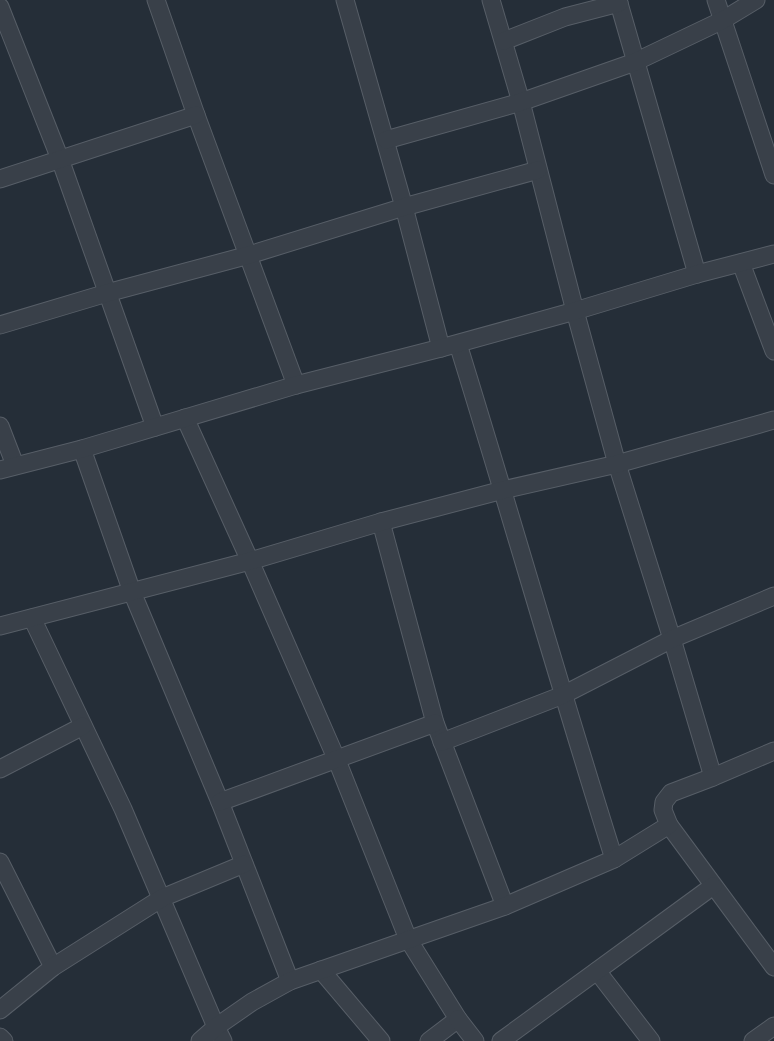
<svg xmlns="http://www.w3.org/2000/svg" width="774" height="1041" font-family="'Asap Condensed',sans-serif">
  <rect width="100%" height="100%" fill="#252e38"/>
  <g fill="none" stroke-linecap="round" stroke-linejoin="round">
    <defs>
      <g id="street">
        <path d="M156,0l40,115 100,270"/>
        <path d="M345,0l59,207 37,141"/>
        <path d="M491,0l30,102 54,209 42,153 55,175 41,138"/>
        <path d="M618,0l79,274"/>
        <path d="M716,0l58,175"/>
        <path d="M0,7l60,152 95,268"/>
        <path d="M504,41l61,-24 54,-14"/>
        <path d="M386,140l135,-38 114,-40 88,-42 33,-20"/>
        <path d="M0,179l196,-64"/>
        <path d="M741,263l33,88"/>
        <path d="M0,325l107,-32 142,-38 155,-48 134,-37"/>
        <path d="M458,344c53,171 102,344 156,515"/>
        <path d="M185,418l65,143 86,197 72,181 50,80 -29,22"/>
        <path d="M0,426l15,39"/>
        <path d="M82,449l50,143 88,210 70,179"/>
        <path d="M0,470l82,-21 214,-64 145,-37 134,-37 122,-37 77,-20"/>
        <path d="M381,522l54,201 70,183"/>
        <path d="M32,618l91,191 93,218 7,14"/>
        <path d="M0,626l250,-65 131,-39 122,-32 114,-26 157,-44"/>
        <path d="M442,742l121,-47 109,-56 102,-43"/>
        <path d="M0,769l83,-43"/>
        <path d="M220,802l215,-79"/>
        <path d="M669,825l105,142"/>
        <path d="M0,862l53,105"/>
        <path d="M321,970l60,71"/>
        <path d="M597,971l54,70"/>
        <path d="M0,1010l53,-43 109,-69 82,-34"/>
        <path d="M458,1019l17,22"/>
        <path d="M0,1037l4,4"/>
        <path d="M200,1041l16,-14 36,-25 38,-21 215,-75 109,-47 55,-34 -6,-15 1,-8 7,-9 42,-16 61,-26"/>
        <path d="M501,1041l212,-155"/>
        <path d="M753,1041l21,-15"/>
      </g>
    </defs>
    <use href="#street" stroke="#575e67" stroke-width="19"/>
    <use href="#street" stroke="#394049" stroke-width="17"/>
  </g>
</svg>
